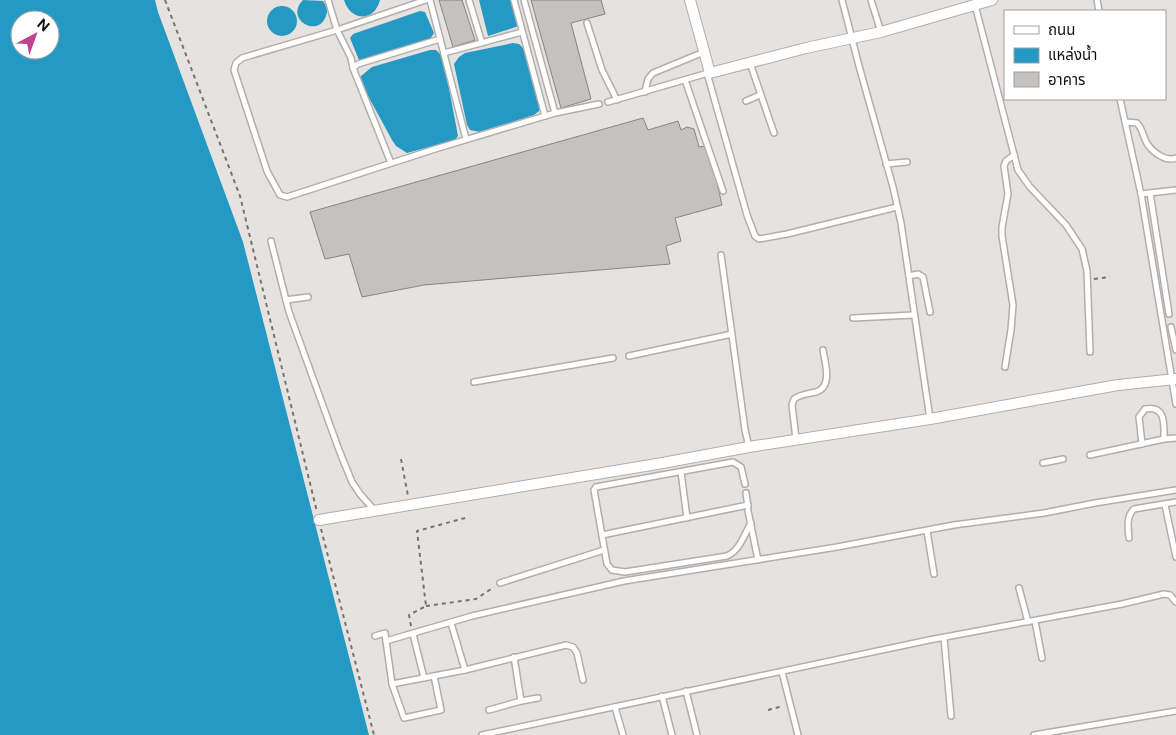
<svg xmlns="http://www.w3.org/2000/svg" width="1176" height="735" font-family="'Public Sans','Noto Sans Thai',sans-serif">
  <rect width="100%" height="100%" fill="#e6e2df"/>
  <g fill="#2499c4" fill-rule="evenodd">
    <path d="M0,0h155l3,12 85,230 126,493h-369zM20,20h30v30h-30z"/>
    <path d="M303,0l20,1c4,5 5,10 3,15 -8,23 -42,3 -23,-16z"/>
    <path d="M344,0h36c-6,23 -30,21 -36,0z"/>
    <path d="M479,0h33l7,26 -31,10z"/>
    <circle cx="282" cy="21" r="15"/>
    <path d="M420,11l5,1 9,21 -4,6 -65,22 -6,-1 -9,-22 3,-4z"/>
    <path d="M513,43l6,1 4,4 17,54 -1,9 -5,4 -54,17 -10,-2 -3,-5 -13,-61 5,-7 6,-4z"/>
    <path d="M430,50h6l5,5 3,7 14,74 -3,4 -48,13 -11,-7 -4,-6 -31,-57v-7l11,-9z"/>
  </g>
  <g fill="#c5c1bf" stroke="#888482">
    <path d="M439,0h23l13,40 -22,7z"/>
    <path d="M531,0h70l4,14 -34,9 20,76 -30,9z"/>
    <path d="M643,118l5,12 30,-9 3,9 6,-3 7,2 5,18 7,-1 4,6 12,53 -47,13 6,23 -15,5 4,18 -246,21 -62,12 -13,-43 -24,5 -15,-47z"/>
  </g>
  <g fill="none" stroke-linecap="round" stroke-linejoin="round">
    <defs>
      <g id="service">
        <path d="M328,0l9,30 14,28 2,10 5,-4 82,-25"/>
        <path d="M426,0l-89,30 -95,28 -6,5 -2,7 33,101 13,24 7,2 148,-48 120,-36"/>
        <path d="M430,0l36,139"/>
        <path d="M469,0l13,43"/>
        <path d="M514,0l31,116"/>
        <path d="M524,0l31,113 44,-9"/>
        <path d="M842,0l17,66 34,121 8,36 29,196"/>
        <path d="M871,0l10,32"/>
        <path d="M1097,0l2,11"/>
        <path d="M975,5l43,165 12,17 36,38 16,24 5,22 3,81"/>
        <path d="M587,23l15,47 15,30"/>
        <path d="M444,53l78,-21"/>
        <path d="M750,63l24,70"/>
        <path d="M353,68l38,95"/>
        <path d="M707,73l40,142 8,21 4,3 28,-5 110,-27"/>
        <path d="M685,80l38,111"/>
        <path d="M645,92l3,-13 5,-6 51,-21"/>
        <path d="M1120,99l21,95 35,210"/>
        <path d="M746,101l14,-6"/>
        <path d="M608,102l100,-29"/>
        <path d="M1126,122l11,1c6,6 6,15 11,22 6,8 18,17 28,13"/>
        <path d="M886,164l21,-2"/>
        <path d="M1150,193l19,121"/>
        <path d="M1141,194l35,-4"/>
        <path d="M271,241l18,71 50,138 13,32 8,12 15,17"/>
        <path d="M721,255l24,175 4,17"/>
        <path d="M909,276l9,-2 5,3 7,35"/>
        <path d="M286,300l22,-3"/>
        <path d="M853,318l61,-3"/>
        <path d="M1171,327l5,23"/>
        <path d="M629,356l103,-22"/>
        <path d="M1005,367l6,-37 2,-25 -11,-69v-9l6,-33 -4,-28 2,-5 8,-6"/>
        <path d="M474,382l139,-24"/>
        <path d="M796,439l-4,-34 2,-6c7,-5 13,-5 22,-7 17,-5 9,-29 7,-42"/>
        <path d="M1142,444l-3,-27 6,-8c21,-4 19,15 19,30"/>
        <path d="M1090,455l74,-16 12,-1"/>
        <path d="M1043,463l20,-4"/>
        <path d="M681,472l6,46"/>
        <path d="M745,484l-4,-17 -8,-5 -137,25 -2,3 13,74 5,6 13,2 102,-16c13,-6 17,-21 24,-33"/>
        <path d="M746,493l2,14"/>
        <path d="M1165,505l11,52"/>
        <path d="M748,511l10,49"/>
        <path d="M927,531l7,43"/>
        <path d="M602,535l146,-30"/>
        <path d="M1129,538c-1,-11 -3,-21 5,-29l42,-7"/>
        <path d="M500,583l104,-33"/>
        <path d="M1019,588l9,34"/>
        <path d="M1035,621l7,37"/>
        <path d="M451,623l14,47"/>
        <path d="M413,634l11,44"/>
        <path d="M375,636l10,-3 1,8 86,-25 152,-35 213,-34 117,-22 90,-12 51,-10 81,-13"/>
        <path d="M944,638l7,78"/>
        <path d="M386,641l6,43 12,34 37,-8 -7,-34"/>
        <path d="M782,672l16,63"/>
        <path d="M392,684l73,-14 101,-25 7,2 4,6 6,27"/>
        <path d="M686,691l11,44"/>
        <path d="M662,696l10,39"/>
        <path d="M521,701l17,-3"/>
        <path d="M615,707l8,28"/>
        <path d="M489,710l32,-9 -7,-44"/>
        <path d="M482,735l447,-95 193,-36 42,-10 6,1 6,7"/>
        <path d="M1034,735l142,-24"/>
      </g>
      <g id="minor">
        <path d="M690,0l20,73 96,-25 75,-16 111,-32"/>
        <path d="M319,520l338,-56 92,-17 181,-28 188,-34 58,-6"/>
      </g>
    </defs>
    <use href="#service" stroke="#b2aeac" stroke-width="8"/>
    <use href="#minor" stroke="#b2aeac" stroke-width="12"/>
    <g stroke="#757270" stroke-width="2" stroke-dasharray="4 4" stroke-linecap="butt">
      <path d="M165,0l75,196 77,316"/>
      <path d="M1094,279l16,-2"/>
      <path d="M401,459l7,37"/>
      <path d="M321,529l53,206"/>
      <path d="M426,606l50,-7 18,-12"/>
      <path d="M411,626l-2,-11 17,-9 -9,-75 48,-13"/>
      <path d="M768,710l15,-4"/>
    </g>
    <use href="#service" stroke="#fff" stroke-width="5"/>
    <use href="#minor" stroke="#fff" stroke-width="10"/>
  </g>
  <rect x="1004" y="10" width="162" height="90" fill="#ffffff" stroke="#a09f9f"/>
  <rect x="1014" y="26" width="25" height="8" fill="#ffffff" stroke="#a09f9f"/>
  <text x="1048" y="35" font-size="15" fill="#11100f">ถนน</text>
  <rect x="1014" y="48" width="25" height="15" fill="#2499c4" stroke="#a09f9f"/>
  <text x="1048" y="60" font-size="15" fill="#11100f">แหล่งน้ำ</text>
  <rect x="1014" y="72" width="25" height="15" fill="#c5c1bf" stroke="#a09f9f"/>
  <text x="1048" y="85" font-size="15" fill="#11100f">อาคาร</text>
  <g transform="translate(35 35) rotate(41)"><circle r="24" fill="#ffffff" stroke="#a09f9f"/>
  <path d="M0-4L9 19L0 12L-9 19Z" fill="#c04391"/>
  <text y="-8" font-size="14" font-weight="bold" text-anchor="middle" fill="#11100f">N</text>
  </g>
</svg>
